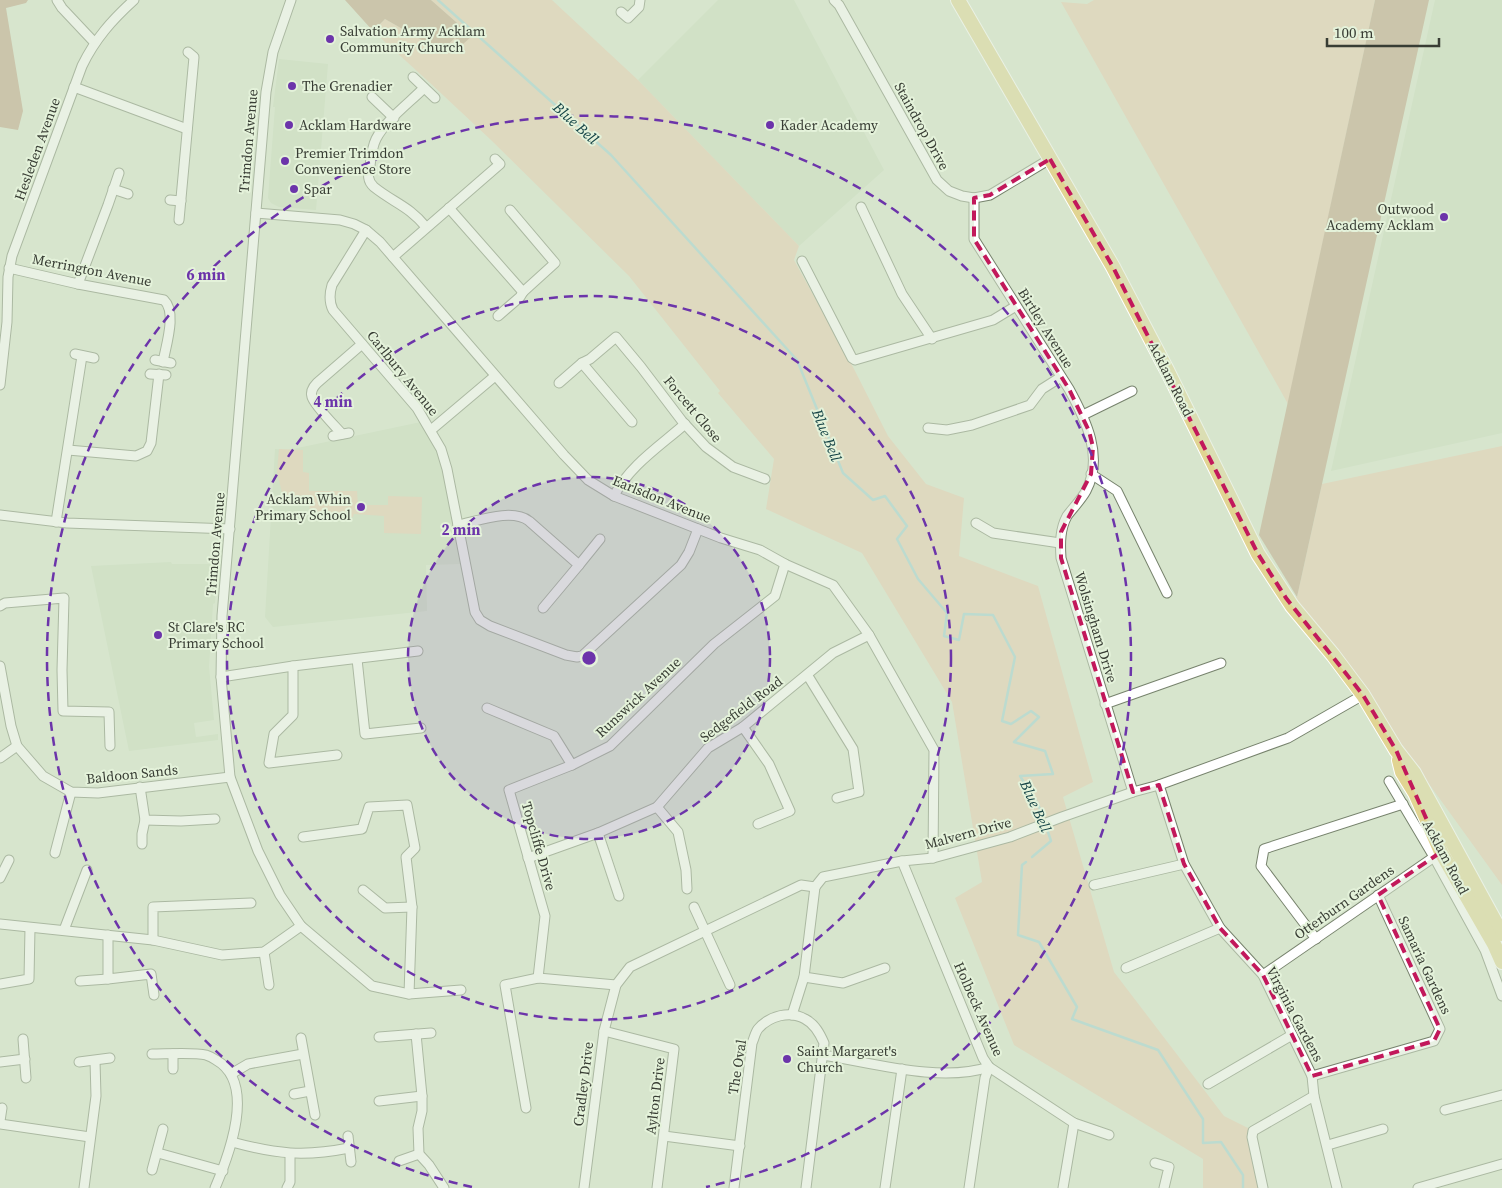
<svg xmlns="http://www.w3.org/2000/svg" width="1502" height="1188" font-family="'Source Serif 4',serif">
  <rect width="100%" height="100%" fill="#d7e5cd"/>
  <g fill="#c9dbbc">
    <path d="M718,0h76l90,170 -85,76 -161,-166z"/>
    <path d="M1435,0h67v433l-171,38z"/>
    <path d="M279,59l49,5 -12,146 -37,-3 -8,-4 -3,-5 7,-91h-2z"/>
    <path d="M421,422l17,27 24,115 -36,1 1,46 -154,16 -8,-10 10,-168 13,1z"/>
    <path d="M171,562l1,2h46l-3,39 -2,1 -4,63 5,53 -20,3 2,14 22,-3v6l-89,11 -38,-185z"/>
  </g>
  <g fill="#e7c9ae">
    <path d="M431,0h121l86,80 161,166 -5,14 60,109 34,67 38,48 38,14 -5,58 79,30 55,196 -30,15 51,175 110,144 24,12 1,14 13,46h-59v-29l-189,-114 -59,-147 27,-16 -30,-180 -90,-149 -96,-44 8,-50 -56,-66 2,-2 -91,-115 -138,-136 -62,-58 -56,-51 12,-12 56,32 14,-13 17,-2z"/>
    <path d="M1094,0h281l-87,404 -227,-402 26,2z"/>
    <path d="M1502,446v439l-208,-288h3l25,-113z"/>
    <path d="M279,449l24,1v22l6,1v18h48l1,14h30v-9l34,1 -1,37 -37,-1v-17l-30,-2 -1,3h-43l-1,-22 -26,2 -6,-25z"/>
  </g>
  <g fill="#bc9d81">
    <path d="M0,0h28l-2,3 -20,5 17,103 -5,19 -18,-3z"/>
    <path d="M345,0h86l41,36 -9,8 -8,-6 -14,13 -56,-32 -12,12z"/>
    <path d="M1375,0h54l-132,597 -38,-62z"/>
  </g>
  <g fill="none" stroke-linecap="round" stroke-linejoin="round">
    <g stroke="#9bcfd1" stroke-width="2.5">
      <path d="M438,0l173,155 186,205 46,113 30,27 12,-4 22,30 -10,13 21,40 29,34 -3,23 15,4 5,-26 29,1 22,42 -13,64 9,3 20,-13 8,6 -25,25 31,9 8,23 -33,2 18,28 6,17"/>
      <path d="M1032,857l19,-16 -5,-15"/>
      <path d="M1026,862l-4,3 -4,70 21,7 38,65 -5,12 86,31 45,69v24l18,-1 22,33v13"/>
    </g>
    <defs>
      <g id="street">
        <path d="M57,0l5,8 32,34"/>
        <path d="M291,0l-18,52 -7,40 -44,524 -1,61 9,100 28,74 22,44 21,31 71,60 37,8 52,-4"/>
        <path d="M834,0l5,5 98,175 12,11 13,5 12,2 16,-3 60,-36"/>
        <path d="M621,12l7,6 11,-11 1,-7"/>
        <path d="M413,77l22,21"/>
        <path d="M74,87l113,42"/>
        <path d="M424,88c-15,15 -39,33 -48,51 -4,8 -5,18 -6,27 -2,8 -3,15 4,21 20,16 35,19 52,40"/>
        <path d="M372,97l22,21"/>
        <path d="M113,189l15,5"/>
        <path d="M974,198v41l95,150c17,31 35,68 17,102 -5,9 -13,17 -19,25 -7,13 -7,27 -6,42l72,234"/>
        <path d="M170,200l11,1"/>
        <path d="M861,207l41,87 30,45"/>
        <path d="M449,208l74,84 32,-29 -45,-53"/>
        <path d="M256,213l84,7 14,4 12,6 14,12 184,213 24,25 26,16 107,42 39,12 25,14 48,21 36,50 65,115 -1,108"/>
        <path d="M179,220l15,-163 -6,-5"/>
        <path d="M366,230l-34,55c-3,10 -3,17 1,25l84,98 24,41 6,20 28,143 5,8 10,6 76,29 11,2 5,-1 99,-91 8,-13 9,-23"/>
        <path d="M393,257l107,-93 -5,-5"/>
        <path d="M802,261l50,97 3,2 138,-40 23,-14"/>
        <path d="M9,268l69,16 86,16c13,12 2,45 -1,62"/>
        <path d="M78,284l30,-79 11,-32"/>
        <path d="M498,316l22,-19 3,-5"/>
        <path d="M75,354l19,4"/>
        <path d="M155,360l16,3"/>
        <path d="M150,374l16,1"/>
        <path d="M559,383l23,-20"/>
        <path d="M0,385l7,-63 1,-45 4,-21 70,-190c13,-27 30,-46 52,-66"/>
        <path d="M1083,415l49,-24"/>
        <path d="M632,422l-50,-59 8,-4 26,-22 25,30 41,54 24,26 27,20 32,12"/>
        <path d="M928,428l19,2 25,-5 58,-20 12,-16 19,-12"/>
        <path d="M431,430l64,-54"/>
        <path d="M342,434c-7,-8 -28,-29 -30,-37 -2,-6 1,-10 5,-14l45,-39"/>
        <path d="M333,436l16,-3"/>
        <path d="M68,450l68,6 11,-5 4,-8 8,-69"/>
        <path d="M1091,474l26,17 50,102"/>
        <path d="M614,496c15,-30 46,-50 71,-72"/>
        <path d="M0,515l67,8 163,6"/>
        <path d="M56,522l26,-166"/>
        <path d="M976,523l17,10 67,10"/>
        <path d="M458,525c20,-4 54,-17 71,-4l50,44 -36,43"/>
        <path d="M579,565l21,-26"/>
        <path d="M0,606l5,-3 59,-5 -2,72 1,41 46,1 1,34"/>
        <path d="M357,659l8,75 56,-6"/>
        <path d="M0,666l11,60 6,20 26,30 28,16 27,1 132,-16"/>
        <path d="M293,666v49l-19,19 -5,29 68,-8"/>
        <path d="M808,676l45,73 6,43 -22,6"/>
        <path d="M221,677l72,-11 125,-15"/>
        <path d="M1105,704l116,-41"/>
        <path d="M487,708l67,28 18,29 38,-19 104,-102 61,-48 10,-32"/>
        <path d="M743,727l26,37 21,47 -32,13"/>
        <path d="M0,758l17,-12"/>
        <path d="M1389,781l45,76 51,93 17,46"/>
        <path d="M1159,785l25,79 36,64 43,47 49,101 2,20 23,92"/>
        <path d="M140,787l5,33 36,1 34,-2"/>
        <path d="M657,807l21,25 8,38 1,19"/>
        <path d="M598,833l21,63"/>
        <path d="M303,837l59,-8 7,-22 38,-2 8,43 -9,9 6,50 -3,87"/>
        <path d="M142,844v-10l3,-14"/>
        <path d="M55,853l16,-61"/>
        <path d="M528,858l70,-25 59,-26 51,-59 35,-21 90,-74 36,-18"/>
        <path d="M902,861l81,197 6,9 85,56 35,12"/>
        <path d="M0,878l9,-18"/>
        <path d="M1094,885l90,-21"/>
        <path d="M815,887l8,-10 79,-16 31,-3 77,-21 52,-20 71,-25 26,-7 129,-47 75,-43"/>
        <path d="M363,890l22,18 27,-1"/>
        <path d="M694,907l36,78"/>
        <path d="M0,924l153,16 69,15 42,-3 37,-26"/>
        <path d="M64,930l23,-60"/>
        <path d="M108,935v44l43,-5 3,21"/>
        <path d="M1316,939l-55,-73 3,-17 139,-45"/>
        <path d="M153,940v-33l98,-4"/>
        <path d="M264,952l5,33"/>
        <path d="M1126,968l94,-40"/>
        <path d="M1263,975l174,-120"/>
        <path d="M804,977l39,6 42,-15"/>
        <path d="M538,978l7,-62 -36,-126 63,-25"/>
        <path d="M80,981l28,-2"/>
        <path d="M0,984l29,-5 1,-51"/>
        <path d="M792,1015l12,-38 11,-90"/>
        <path d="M604,1031l70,18 -17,139"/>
        <path d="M416,1034l6,62v15l-4,17 1,26 10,11 15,23"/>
        <path d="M379,1037l52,-4"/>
        <path d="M301,1038l14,77"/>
        <path d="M23,1039l3,39"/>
        <path d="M152,1054c13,0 42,-2 54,1 3,1 7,3 10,5 41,23 13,95 -1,128"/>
        <path d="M173,1054v15"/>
        <path d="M823,1055c50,8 118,28 166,12"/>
        <path d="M0,1062l25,-3"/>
        <path d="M79,1062l31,-4"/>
        <path d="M231,1074l17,-10 55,-10"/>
        <path d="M1312,1076l122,-35 6,-12 -62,-134"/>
        <path d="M1208,1084l84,-49"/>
        <path d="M294,1094l16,-3"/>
        <path d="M379,1101l43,-5"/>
        <path d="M526,1108l-21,-123 33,-7 78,7"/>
        <path d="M1445,1110l57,-15"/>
        <path d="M0,1121l2,-13"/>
        <path d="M0,1124l90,13"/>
        <path d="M348,1136l3,26"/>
        <path d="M664,1136l76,10"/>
        <path d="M232,1142c44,12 72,15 117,6"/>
        <path d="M1328,1145l55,-16"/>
        <path d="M158,1153l65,18"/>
        <path d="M399,1161l20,-7"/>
        <path d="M1155,1163l14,4 -5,21"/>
        <path d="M152,1170l11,-41"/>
        <path d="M84,1188l12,-92 -1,-35"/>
        <path d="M287,1188l3,-6v-28"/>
        <path d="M584,1188l20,-157 12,-46 14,-18 171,-82 14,2"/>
        <path d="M734,1188l18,-145c2,-4 3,-10 6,-14 11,-13 32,-19 47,-10 10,5 15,15 19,24l-18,145"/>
        <path d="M885,1188l17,-119"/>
        <path d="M969,1188l16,-110 4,-11"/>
        <path d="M1063,1188l11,-65"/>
        <path d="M1263,1188l-11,-51 1,-6 61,-35"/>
        <path d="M1418,1188l84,-24"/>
      </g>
      <g id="primary">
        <path d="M958,0l155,267 55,105 90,182 34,52 41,49 30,40 33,55 18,23 88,161"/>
        <path d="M1399,760l3,12 13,21 26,59 53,92 8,18"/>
      </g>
    </defs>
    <use href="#street" stroke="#77836d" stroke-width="11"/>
    <use href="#primary" stroke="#fff" stroke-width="16"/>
    <use href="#street" stroke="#fff" stroke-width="9"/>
    <use href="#primary" stroke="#e1d492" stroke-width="14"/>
  </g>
  <path d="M0 0H1502V1188H0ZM1050,159l63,108 145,287 28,44 77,97 33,55 45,102 -63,43 62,134 -6,12 -122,35 -49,-101 -43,-47 -36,-64 -25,-79 -26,7 -72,-234v-26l30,-58 2,-27 -4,-16 -20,-42 -95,-150v-41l16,-3z" fill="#d7e5cd" fill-opacity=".55" fill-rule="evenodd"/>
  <path fill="none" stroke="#c2185b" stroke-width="4" stroke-dasharray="10 6" stroke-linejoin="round" d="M1050,159l63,108 145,287 28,44 77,97 33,55 45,102 -63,43 62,134 -6,12 -122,35 -49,-101 -43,-47 -36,-64 -25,-79 -26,7 -72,-234v-26l30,-58 2,-27 -4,-16 -20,-42 -95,-150v-41l16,-3z"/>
  <circle cx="589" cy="658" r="181" fill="#6c34aa" fill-opacity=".12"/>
  <g fill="none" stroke="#6c34aa" stroke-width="2.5" stroke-dasharray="9 6">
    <circle cx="589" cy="658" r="181"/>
    <circle cx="589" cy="658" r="362"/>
    <path d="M472 1187A542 542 0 1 1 706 1187"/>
  </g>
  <g fill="#6c34aa" stroke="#e4f2da" stroke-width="2">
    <circle cx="330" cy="39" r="5"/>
    <circle cx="292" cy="86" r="5"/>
    <circle cx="289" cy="125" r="5"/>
    <circle cx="770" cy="125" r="5"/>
    <circle cx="285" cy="161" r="5"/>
    <circle cx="294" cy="189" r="5"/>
    <circle cx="1444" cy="217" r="5"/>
    <circle cx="361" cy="507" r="5"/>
    <circle cx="158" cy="635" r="5"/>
    <circle cx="787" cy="1059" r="5"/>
  </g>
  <g text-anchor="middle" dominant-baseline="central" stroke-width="4" stroke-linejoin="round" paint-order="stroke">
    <g font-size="14" fill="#383d34" stroke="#e4f2da" text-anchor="start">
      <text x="340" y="31">Salvation Army Acklam<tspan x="340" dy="16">Community Church</tspan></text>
      <text x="302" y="86">The Grenadier</text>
      <text x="299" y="125">Acklam Hardware</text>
      <text x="780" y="125">Kader Academy</text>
      <text x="295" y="153">Premier Trimdon<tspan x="295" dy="16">Convenience Store</tspan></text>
      <text x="304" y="189">Spar</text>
      <text x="1434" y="209" text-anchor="end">Outwood<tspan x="1434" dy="16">Academy Acklam</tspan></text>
      <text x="351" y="499" text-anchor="end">Acklam Whin<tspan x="351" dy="16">Primary School</tspan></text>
      <text x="168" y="627">St Clare's RC<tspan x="168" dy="16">Primary School</tspan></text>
      <text x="797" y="1051">Saint Margaret's<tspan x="797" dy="16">Church</tspan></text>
    </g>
    <g font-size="14" fill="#383d34" stroke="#e4f2da">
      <text transform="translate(922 126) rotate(61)">Staindrop Drive</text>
      <text transform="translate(248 141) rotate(-85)">Trimdon Avenue</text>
      <text transform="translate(37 149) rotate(-70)">Hesleden Avenue</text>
      <text transform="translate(92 270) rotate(11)">Merrington Avenue</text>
      <text transform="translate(1046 328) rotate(58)">Birtley Avenue</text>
      <text transform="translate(403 373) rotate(51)">Carlbury Avenue</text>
      <text transform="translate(1171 379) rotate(63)">Acklam Road</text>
      <text transform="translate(693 409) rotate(50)">Forcett Close</text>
      <text transform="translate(662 499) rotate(22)">Earlsdon Avenue</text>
      <text transform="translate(215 544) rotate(-85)">Trimdon Avenue</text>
      <text transform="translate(1096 627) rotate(73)">Wolsingham Drive</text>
      <text transform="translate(638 697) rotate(-43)">Runswick Avenue</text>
      <text transform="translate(741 709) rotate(-37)">Sedgefield Road</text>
      <text transform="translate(132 774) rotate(-6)">Baldoon Sands</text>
      <text transform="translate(968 833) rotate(-15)">Malvern Drive</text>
      <text transform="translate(539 846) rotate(74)">Topcliffe Drive</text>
      <text transform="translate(1446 857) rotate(62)">Acklam Road</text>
      <text transform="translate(1344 902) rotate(-35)">Otterburn Gardens</text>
      <text transform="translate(1425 965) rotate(65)">Samaria Gardens</text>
      <text transform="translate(979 1009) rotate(66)">Holbeck Avenue</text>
      <text transform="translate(1295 1014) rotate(62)">Virginia Gardens</text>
      <text transform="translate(737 1067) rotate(-81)">The Oval</text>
      <text transform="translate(583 1084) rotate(-83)">Cradley Drive</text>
      <text transform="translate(655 1096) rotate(-83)">Aylton Drive</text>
    </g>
    <g font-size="15" font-style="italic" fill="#154446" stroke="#e4f2da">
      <text transform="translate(576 123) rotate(42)">Blue Bell</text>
      <text transform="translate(827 435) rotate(68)">Blue Bell</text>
      <text transform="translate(1036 806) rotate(66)">Blue Bell</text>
    </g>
  </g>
  <circle cx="589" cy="658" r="8" fill="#6c34aa" stroke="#e4f2da" stroke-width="2.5"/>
  <g font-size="15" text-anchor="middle" font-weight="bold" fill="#6c34aa" stroke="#e4f2da" stroke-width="4" stroke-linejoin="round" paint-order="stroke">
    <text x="206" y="280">6 min</text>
    <text x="333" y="407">4 min</text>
    <text x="461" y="535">2 min</text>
  </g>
  <path d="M1327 38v8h112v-8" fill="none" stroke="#383d34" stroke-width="2.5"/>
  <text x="1334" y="38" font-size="15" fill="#383d34" stroke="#e4f2da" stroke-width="4" paint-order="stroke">100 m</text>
</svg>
